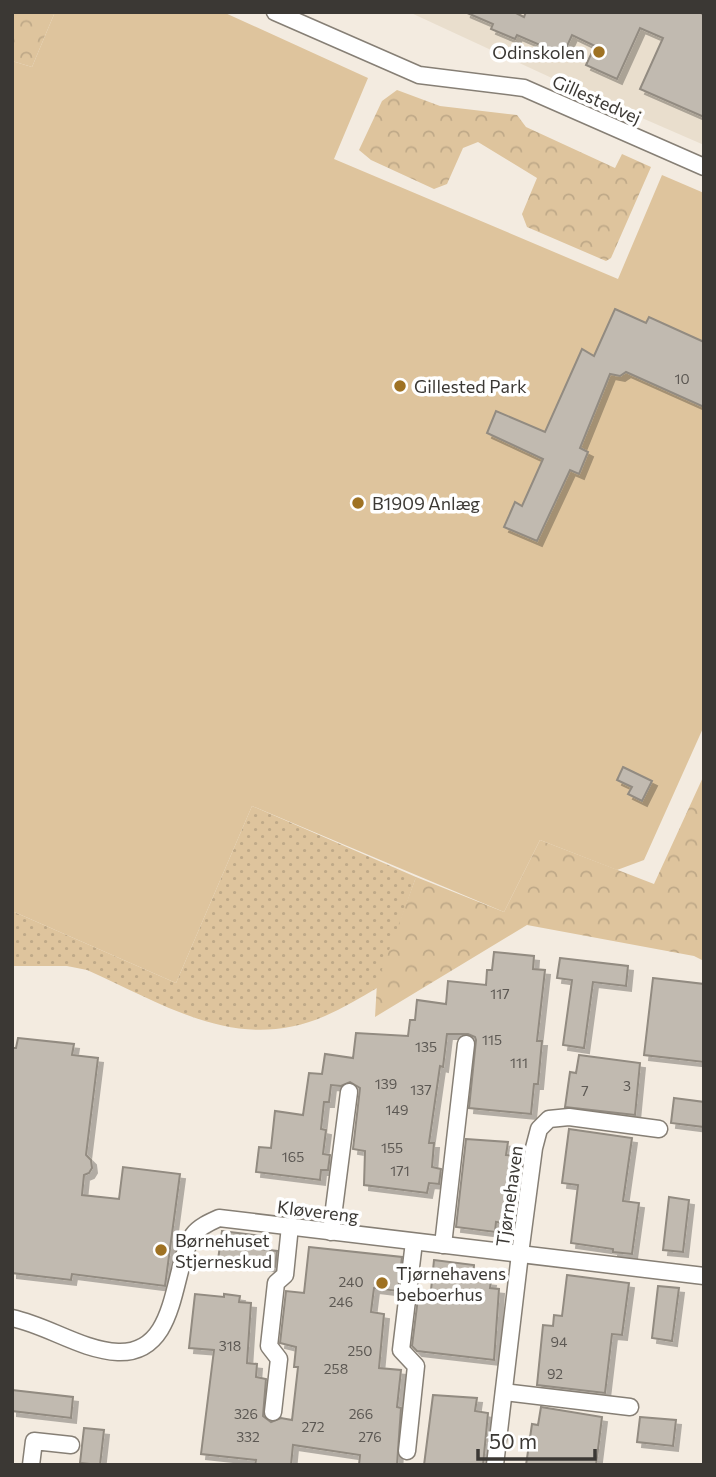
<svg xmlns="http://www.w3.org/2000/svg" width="716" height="1477" font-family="Commissioner,sans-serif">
  <defs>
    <pattern id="grass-dots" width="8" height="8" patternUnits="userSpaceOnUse" patternTransform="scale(1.75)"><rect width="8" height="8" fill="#dec49d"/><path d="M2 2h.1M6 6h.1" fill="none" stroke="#bfa988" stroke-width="1.8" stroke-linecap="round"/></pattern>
    <pattern id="forest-crowns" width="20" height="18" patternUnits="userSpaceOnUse" patternTransform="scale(1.75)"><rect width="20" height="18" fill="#dec49d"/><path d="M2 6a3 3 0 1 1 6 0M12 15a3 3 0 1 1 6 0" fill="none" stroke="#bfa988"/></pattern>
    <filter id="shadow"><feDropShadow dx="5" dy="5" stdDeviation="0" flood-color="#0004"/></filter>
  </defs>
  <rect width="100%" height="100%" fill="#f3ebe0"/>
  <path fill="#e9decd" d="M409,12h295v133l-124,-54z"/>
  <path fill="url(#grass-dots)" d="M252,806l164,71 -39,111c-17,10 -34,20 -52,28 -88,38 -159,-11 -238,-46l-20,-4h-55v-55l164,72z"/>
  <g fill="url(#forest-crowns)">
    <path d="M12,12h43l-23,55 -20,-6z"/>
    <path d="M397,90l43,16 77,9 9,12 89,41 7,-14 29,13 -40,91 -5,3 -79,-34 -5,-13 15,-36 -59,-36 -15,6 -16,36 -13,5 -63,-29 -12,-10 23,-49z"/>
    <path d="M704,775v186l-10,-5 -167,-31 -152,92 2,-34 39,-106 88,35 36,-72 114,44z"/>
  </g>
  <path fill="#dec49d" d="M55,12h168l145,66 -34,81 284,120 44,-104 42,18v533l-60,134 -27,10 -77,-30 -36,72 -252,-106 -76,177 -164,-72v-850l20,6z"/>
  <g fill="#c1bab0" stroke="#928b81" stroke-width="2" filter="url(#shadow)">
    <path d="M465,12h49l10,5 2,-5h173l5,3v102l-64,-28 23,-51 -23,-10 -23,51 -31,-14 9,-19 -23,-11 -9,20 -46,-20 -2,4 -24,-10 2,-5z"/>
    <path d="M615,309l31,14 3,-6 55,25v65l-78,-35 -6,4 -10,-2 -30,74 8,4 -9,22 -9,-4 -33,71 -33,-14 11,-25 7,4 21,-47 -56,-26 9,-22 49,21 37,-83 12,7z"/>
    <path d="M623,767l29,14 -10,20 -14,-7 4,-7 -15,-7z"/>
    <path d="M494,952l40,4 -1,13 12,1 -8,71h5l-4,43h-4l-3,30 -62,-6 7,-68 -1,-3 -7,-3h-21l-4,33 -3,-1 -11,77h5l-2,24 9,2 -2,15 -10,-1 -2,10 -63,-8 1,-34 -12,-2 7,-61 -10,-6 -9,4 -10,-1 -2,17h-5l-3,27 5,1 -3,24 7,1 -2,15h-7l-1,10 -64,-8 3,-25 12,1 4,-37 28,4 6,-42 13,1 3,-20 28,4 3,-25 52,3 2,-16h5l2,-20 29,4 2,-23 38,4 1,-15h5z"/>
    <path d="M560,958l68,8 -2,20 -33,-4 -9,66 -21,-3 9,-65 -15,-2z"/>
    <path d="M653,978l51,6v78l-60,-7z"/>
    <path d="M18,1038l56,6 -2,11 26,3 -12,97 5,5 1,8 -3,5 -5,2 -2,20 37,4 4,-32 57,7 -15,112 -93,-12 -1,6 -59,-7v-225h4z"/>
    <path d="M579,1055l61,8 -5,52 -70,-8 5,-35 6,1z"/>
    <path d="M674,1098l30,4v25l-33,-4z"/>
    <path d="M569,1129l63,9 -9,63 16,2 -7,51 -19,-2v-3l-42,-6 7,-58 -16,-2z"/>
    <path d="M466,1139l42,3 -2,13 13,1 -2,12h-3l-6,49 -4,-1 -1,7 -7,-1 -1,10 -39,-5z"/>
    <path d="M669,1197l20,3 -6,52 -20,-2z"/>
    <path d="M222,1231l40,5 -2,13 17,2 -2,16 -57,-7z"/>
    <path d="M309,1247l93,10 -4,34 -24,-3 -3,24 13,2 -5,54 22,2 -4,37 4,1 -4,57h-38l1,-10 -67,-10 -2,20h-36l1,-5 -55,-6 13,-104 -25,-2 6,-54 29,3v-3l16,2 -1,6 12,1 -4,60 10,1 -1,13 10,2 -3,37 8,6 10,-4 11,2 6,-53h-4l2,-20 -16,-4 6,-52 18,2z"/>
    <path d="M434,1260l40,5 -1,14 18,2 -1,7 9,1 -5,71 -77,-9 -5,-5 6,-48 12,2z"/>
    <path d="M567,1275l62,8 -7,52 -10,-1 -7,59 -68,-8 6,-60 10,1 1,-11 8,1z"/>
    <path d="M658,1286l21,2 -7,53 -20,-3z"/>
    <path d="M12,1390l61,7 -2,21 -59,-7z"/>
    <path d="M433,1395l44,3 -2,13 13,2 -5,52h-59z"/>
    <path d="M541,1407l61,10 -6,48h-70l6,-41 6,1z"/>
    <path d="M640,1417l36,3 -3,26 -36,-4z"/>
    <path d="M84,1428l20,2 -4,35 -20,-2z"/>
  </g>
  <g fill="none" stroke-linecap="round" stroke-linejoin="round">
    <defs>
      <g id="street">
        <path d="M275,12l144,63 105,13 180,79"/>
        <path d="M331,1232l18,-140"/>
        <path d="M443,1245l23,-201"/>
        <path d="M12,1318c37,8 69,32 106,34 61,2 53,-82 75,-117 6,-8 17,-13 26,-17l485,58"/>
        <path d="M504,1392l126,15"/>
        <path d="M273,1412l6,-53 -10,-13 7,-63 9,-8 5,-49"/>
        <path d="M407,1451l9,-85 -15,-16 13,-108"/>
        <path d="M31,1465l3,-24 37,4"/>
        <path d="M495,1465l25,-211 14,-106 5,-19 10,-10 20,-2 90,12"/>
      </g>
    </defs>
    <use href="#street" stroke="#867f75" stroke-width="19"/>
    <use href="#street" stroke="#fff" stroke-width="16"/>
  </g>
  <g fill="#9f7223" stroke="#fff" stroke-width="2.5">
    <circle cx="599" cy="52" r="7"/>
    <circle cx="400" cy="386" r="7"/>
    <circle cx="358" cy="503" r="7"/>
    <circle cx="161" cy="1250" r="7"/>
    <circle cx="382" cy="1283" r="7"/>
  </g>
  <g text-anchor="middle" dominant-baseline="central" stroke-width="7" stroke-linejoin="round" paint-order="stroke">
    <g font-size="14" fill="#5c5853">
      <text x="682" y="378">10</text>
      <text x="500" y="993">117</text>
      <text x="492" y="1039">115</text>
      <text x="426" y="1046">135</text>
      <text x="519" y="1062">111</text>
      <text x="386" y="1083">139</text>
      <text x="627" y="1085">3</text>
      <text x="421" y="1089">137</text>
      <text x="585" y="1090">7</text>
      <text x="397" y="1109">149</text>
      <text x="392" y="1147">155</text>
      <text x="293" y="1156">165</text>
      <text x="400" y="1170">171</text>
      <text x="351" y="1281">240</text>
      <text x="341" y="1301">246</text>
      <text x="559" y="1341">94</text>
      <text x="230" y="1345">318</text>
      <text x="360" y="1350">250</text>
      <text x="336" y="1368">258</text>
      <text x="555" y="1373">92</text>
      <text x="246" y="1413">326</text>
      <text x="361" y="1413">266</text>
      <text x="313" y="1426">272</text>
      <text x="248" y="1436">332</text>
      <text x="370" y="1436">276</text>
    </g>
    <g font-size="18" fill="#3b3834" stroke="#fff" text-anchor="start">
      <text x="585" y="52" text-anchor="end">Odinskolen</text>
      <text x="414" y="386">Gillested Park</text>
      <text x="372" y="503">B1909 Anlæg</text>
      <text x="175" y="1240">Børnehuset<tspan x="175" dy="21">Stjerneskud</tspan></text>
      <text x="396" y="1273">Tjørnehavens<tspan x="396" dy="21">beboerhus</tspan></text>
    </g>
    <g font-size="18" fill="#3b3834" stroke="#fff">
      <text transform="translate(597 99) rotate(24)">Gillestedvej</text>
      <text transform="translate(509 1196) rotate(-82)">Tjørnehaven</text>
      <text transform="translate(318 1211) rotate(7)">Kløvereng</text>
    </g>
  </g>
  <rect width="716" height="1477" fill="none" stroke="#3b3834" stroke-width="28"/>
  <path d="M478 1449v10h117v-10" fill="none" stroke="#3b3834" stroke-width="3.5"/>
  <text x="489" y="1449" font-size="21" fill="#3b3834" stroke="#ffffff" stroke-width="5" paint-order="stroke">50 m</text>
</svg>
